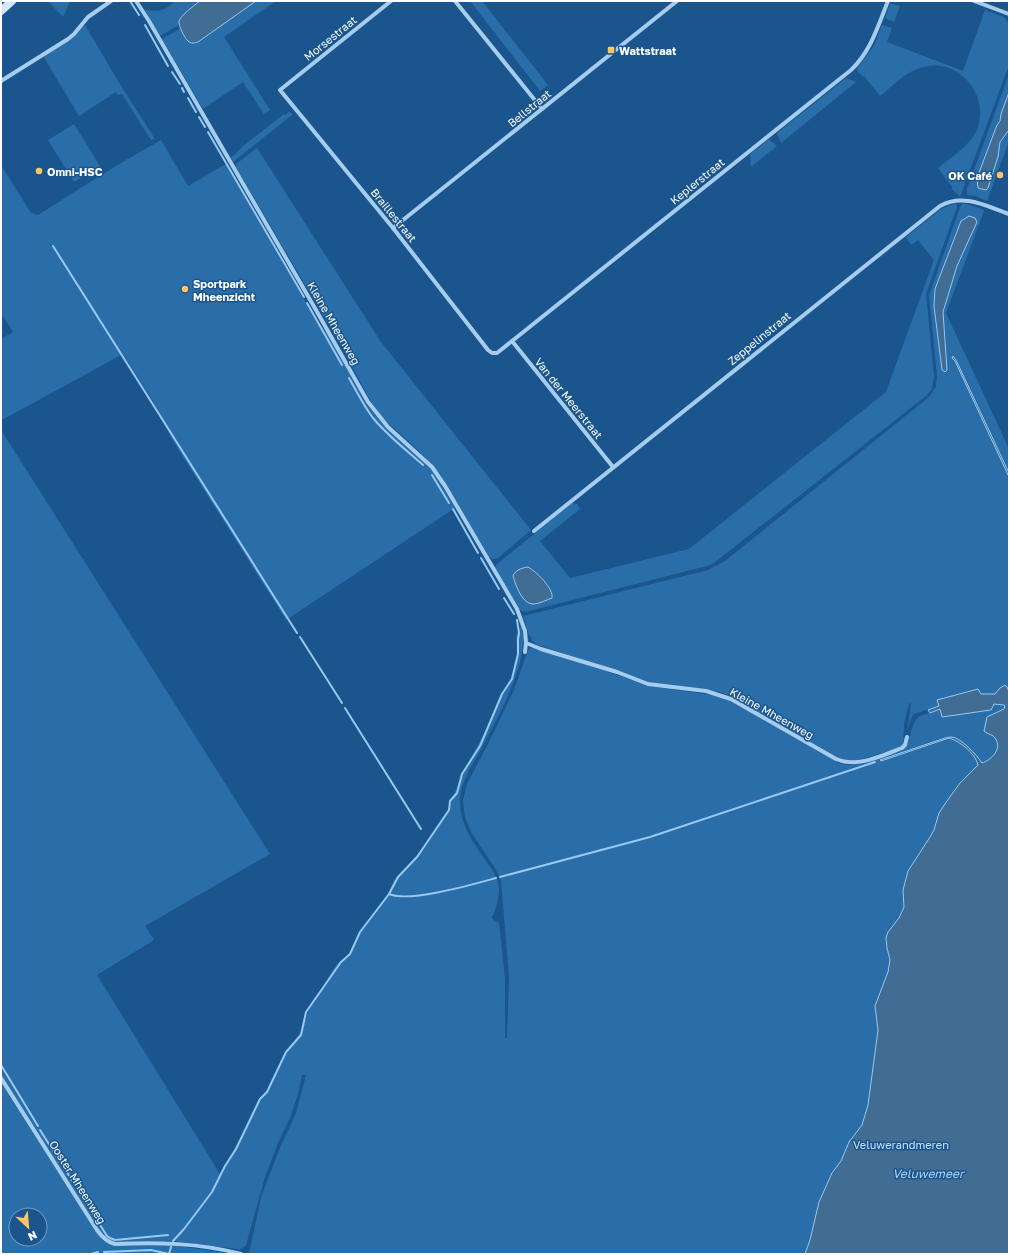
<svg xmlns="http://www.w3.org/2000/svg" width="1010" height="1255" font-family="'Golos Text',sans-serif">
  <rect width="100%" height="100%" fill="#1a558d"/>
  <g fill="#2a6ea9" fill-rule="evenodd">
    <path d="M48,1h22l-7,16z"/>
    <path d="M175,1h25l-10,9 -11,12v3l-19,11 -15,-26c15,2 19,1 30,-9z"/>
    <path d="M256,1h20l-52,36 46,73 -6,4 -21,-32 -40,27 -41,-70 19,-11 7,13 10,1z"/>
    <path d="M470,1h12l66,84 -8,6z"/>
    <path d="M890,4h2l8,2 -6,16 -9,-4z"/>
    <path d="M985,10l19,7 5,7v41l-49,132 -8,-8v-2l-14,-19c13,-11 31,-21 39,-38 14,-34 -18,-73 -54,-63 -17,4 -30,19 -43,29l-16,-20 -1,1 -5,-5 -1,-4 17,-22 8,-21 10,3 -5,14 76,29z"/>
    <path d="M85,25l33,56 37,58 -4,1 -29,-46 -4,1 -2,-3 -37,24 -36,-60 27,-17z"/>
    <path d="M1009,74v18l-8,22v4l-4,7 -20,53 21,-21 2,-15 9,-12v11l-22,60 -11,-5 -9,-1v-6z"/>
    <path d="M846,78l10,4 -75,61 -4,-10z"/>
    <path d="M289,112l4,2 -60,48 -2,-4 12,-12 41,-32 1,1z"/>
    <path d="M74,124l26,42 -26,16 -26,-42z"/>
    <path d="M769,139l8,7 -26,21 -1,-13z"/>
    <path d="M161,140l27,46 38,-22 86,149 19,26 35,65 20,23 29,25 16,17 7,10 17,29 -169,112 -114,-181 -18,-36 -31,-49 -121,66 -1,-1v-80l12,-7 -12,-19v-148l30,48 7,2 81,-51z"/>
    <path d="M257,148l124,194 150,188 -33,28 -5,1 -4,-2 -50,-84 -16,-18 -40,-37 -12,-16 -25,-47 -110,-188v-3z"/>
    <path d="M956,203l1,4 -31,87 8,82 -2,13 -6,7 -212,167 -7,3 -182,46 -5,-2 -25,-42 1,-3 76,-62 5,1 3,5 -40,32 30,37 119,-29 197,-157 48,-132 -16,-20 -7,5 -5,-8 35,-28z"/>
    <path d="M964,203l18,6 2,2 -38,102 63,136v24l-53,-113 -3,-4 -1,2 3,3 54,116v777h-760l12,-57 18,-47 17,-37 10,-38h-4l-4,19 -8,24 -12,25 -13,34 -19,68 -6,5 -3,-1 -65,-8 -50,1c-13,0 -15,-3 -24,-13l-97,-154v-645l269,424 -125,72 9,14 -57,35 123,199 26,-46 11,-26 14,-17 12,-28 19,-27 6,-19 4,-8 5,-6 19,-32 3,-3 10,-6 10,-22 28,-38 7,-16 25,-27 29,-43 14,-36 21,-38 17,-38 11,-20 6,-23 -1,-19 5,-11c1,6 3,12 2,18 -2,35 -28,79 -44,110 -9,16 -20,32 -19,51 1,21 12,37 24,54 6,9 15,19 15,30 0,10 -3,21 -7,30l3,3 4,2 6,55v60h2l2,-61 -8,-96 -5,-11 -25,-38 -6,-15 -2,-17 4,-16 24,-46 23,-48 14,-40 3,-2 24,6 95,32 61,9 15,3 113,65c4,1 8,2 12,2 7,-1 52,-14 55,-18 6,-10 3,-22 14,-31l67,-22h-7v-1l-43,8 2,5 -25,8 -2,2 -5,16 4,-28 -2,-1 -5,22 -1,20 -5,3 -42,13 -16,-1 -112,-65 -9,-3 -15,-3 -55,-7 -111,-37 -7,-5 1,-2 -3,-3 -6,-19 185,-46 17,-9 204,-164 7,-10 1,-11 -8,-81 32,-90zM965,217l12,5 -20,44 -14,46 4,49 -4,10 -9,-65 1,-17 22,-59 4,-9z"/>
    <path d="M1,1081l95,150 8,10 11,4h57l60,9h-231zM16,1215h24v24h-24z"/>
  </g>
  <g fill="#416c94" stroke="#99c8f0">
    <path d="M200,1h56l-58,41c-3,1 -7,2 -10,-1 -3,-2 -10,-16 -9,-20 2,-6 16,-16 21,-20z"/>
    <path d="M1009,92v38l-9,12 -2,15 -10,31 -2,2 -8,-2 -1,-10 20,-53 3,-4 1,-7z"/>
    <path d="M969,216l6,2 2,4 -20,44 -14,46 4,58 -2,2 -3,-2 -8,-64 1,-17 26,-68z"/>
    <path d="M953,356l3,4 53,113v4l-54,-116 -3,-3z"/>
    <path d="M528,567c8,4 26,22 24,31 -6,2 -13,6 -19,6 -12,-1 -17,-19 -20,-28 2,-6 9,-8 15,-9z"/>
    <path d="M1005,685l2,2 2,5v562h-204l5,-14 9,-38 13,-29 9,-12 8,-19 13,-17 6,-20 10,-75 -3,-24 13,-34 2,-12 -3,-12 -1,-10 2,-6 11,-14 5,-11 -1,-17 5,-19 22,-34 4,-7 5,-17 8,-12 13,-18 18,-18c-3,-12 -17,-23 -29,-27l-68,23 -1,-1 62,-21c3,-1 6,-2 10,-2 9,1 25,18 30,26 9,-3 21,-14 13,-25 -2,-4 -7,-3 -11,-7l3,-14 17,-8 1,-3 -1,-1 -10,-1 -3,6 -49,7 -2,-8 -10,4 -2,-3 11,-4 -2,-6 41,-11 3,5h14l5,-6z"/>
  </g>
  <g fill="none" stroke-linecap="round" stroke-linejoin="round">
    <g stroke="#99c8f0" stroke-width="2">
      <path d="M130,1l9,14"/>
      <path d="M145,25l23,41"/>
      <path d="M172,72l8,12"/>
      <path d="M182,88l2,4"/>
      <path d="M188,98l8,14"/>
      <path d="M199,117l6,10"/>
      <path d="M208,132l96,165"/>
      <path d="M53,246l244,387"/>
      <path d="M307,303l35,62"/>
      <path d="M349,378c8,14 15,28 24,40 14,17 33,32 50,47"/>
      <path d="M432,475l17,28"/>
      <path d="M453,509l25,44"/>
      <path d="M481,558l18,31"/>
      <path d="M504,598l10,16"/>
      <path d="M300,637l42,66"/>
      <path d="M345,708l76,121"/>
      <path d="M500,877l150,-40 225,-75"/>
      <path d="M389,894c20,9 85,-10 107,-16"/>
      <path d="M1,1065l37,61"/>
      <path d="M40,1130l35,55"/>
      <path d="M78,1190l29,46 3,2 5,2 53,-5"/>
      <path d="M173,1241l11,-12 28,-37 13,-26 11,-17 24,-50 7,-7 19,-40 15,-17 5,-23 35,-50 9,-8 10,-22 29,-38 9,-17 19,-20 32,-47 1,-9 7,-8 5,-19 18,-28 22,-52 10,-15 6,-25v-15l1,-6 -2,-13"/>
      <path d="M104,1252l47,-2 18,4"/>
      <path d="M91,1254l7,-2"/>
      <path d="M169,1254l2,-7"/>
    </g>
    <g stroke="#a6ccee" stroke-width="4">
      <path d="M136,1l13,20 167,289 52,92 20,25 44,40 13,19 72,123 8,22 1,12 -1,9"/>
      <path d="M391,1l-111,89 113,138 95,122 4,3h5l354,-283c20,-19 27,-44 37,-69"/>
      <path d="M455,1l87,108"/>
      <path d="M974,1l35,13"/>
      <path d="M1,81l67,-42 6,-5 14,-17 23,-16"/>
      <path d="M393,228l284,-227"/>
      <path d="M512,341l101,126"/>
      <path d="M534,531l406,-325c23,-13 46,0 69,8"/>
      <path d="M526,643l15,6 76,23 31,12 58,7 25,8 105,60c21,9 45,-3 66,-11l3,-3 2,-8"/>
      <path d="M1,1078l96,152c5,7 10,12 18,14 44,-2 84,-1 126,10"/>
    </g>
    <path stroke="#d3e7fa" stroke-width="8" d="M1,11l11,-10"/>
  </g>
  <g fill="#ffc563" stroke="#1a558d" stroke-width="1.5">
    <rect x="607" y="46" width="8" height="8" rx="2"/>
    <circle cx="39" cy="171" r="4"/>
    <circle cx="1000" cy="175" r="4"/>
    <circle cx="185" cy="289" r="4"/>
  </g>
  <g text-anchor="middle" dominant-baseline="central" stroke-width="3" stroke-linejoin="round" paint-order="stroke">
    <g font-size="11" fill="#fff" stroke="#1a558d">
      <text transform="translate(330 38) rotate(-39)">Morsestraat</text>
      <text transform="translate(529 108) rotate(-39)">Bellstraat</text>
      <text transform="translate(697 181) rotate(-39)">Keplerstraat</text>
      <text transform="translate(394 215) rotate(51)">Braillestraat</text>
      <text transform="translate(334 323) rotate(60)">Kleine Mheenweg</text>
      <text transform="translate(759 338) rotate(-39)">Zeppelinstraat</text>
      <text transform="translate(569 398) rotate(51)">Van der Meerstraat</text>
      <text transform="translate(772 713) rotate(29)">Kleine Mheenweg</text>
      <text transform="translate(78 1182) rotate(58)">Ooster Mheenweg</text>
    </g>
    <g font-size="11" font-weight="bold" fill="#fff" stroke="#1a558d" text-anchor="start">
      <text x="619" y="50">Wattstraat</text>
      <text x="47" y="171">Omni-HSC</text>
      <text x="992" y="175" text-anchor="end">OK Café</text>
      <text x="193" y="283">Sportpark<tspan x="193" dy="13">Mheenzicht</tspan></text>
    </g>
    <g font-size="11" fill="#cce4fa" stroke="#1a558d">
      <text x="901" y="1144">Veluwerandmeren</text>
    </g>
    <g font-size="12" font-style="italic" fill="#b2d6f5" stroke="#1a558d">
      <text x="928" y="1173">Veluwemeer</text>
    </g>
  </g>
  <rect width="1010" height="1255" fill="none" stroke="#ffffff" stroke-width="4"/>
  <g transform="translate(28 1227) rotate(154)"><circle r="19" fill="#1a558d" stroke="#7699bb"/>
  <path d="M0-3L7 15L0 10L-7 15Z" fill="#ffc563"/>
  <text y="-6" font-size="11" font-weight="bold" text-anchor="middle" fill="#ffffff">N</text>
  </g>
</svg>
